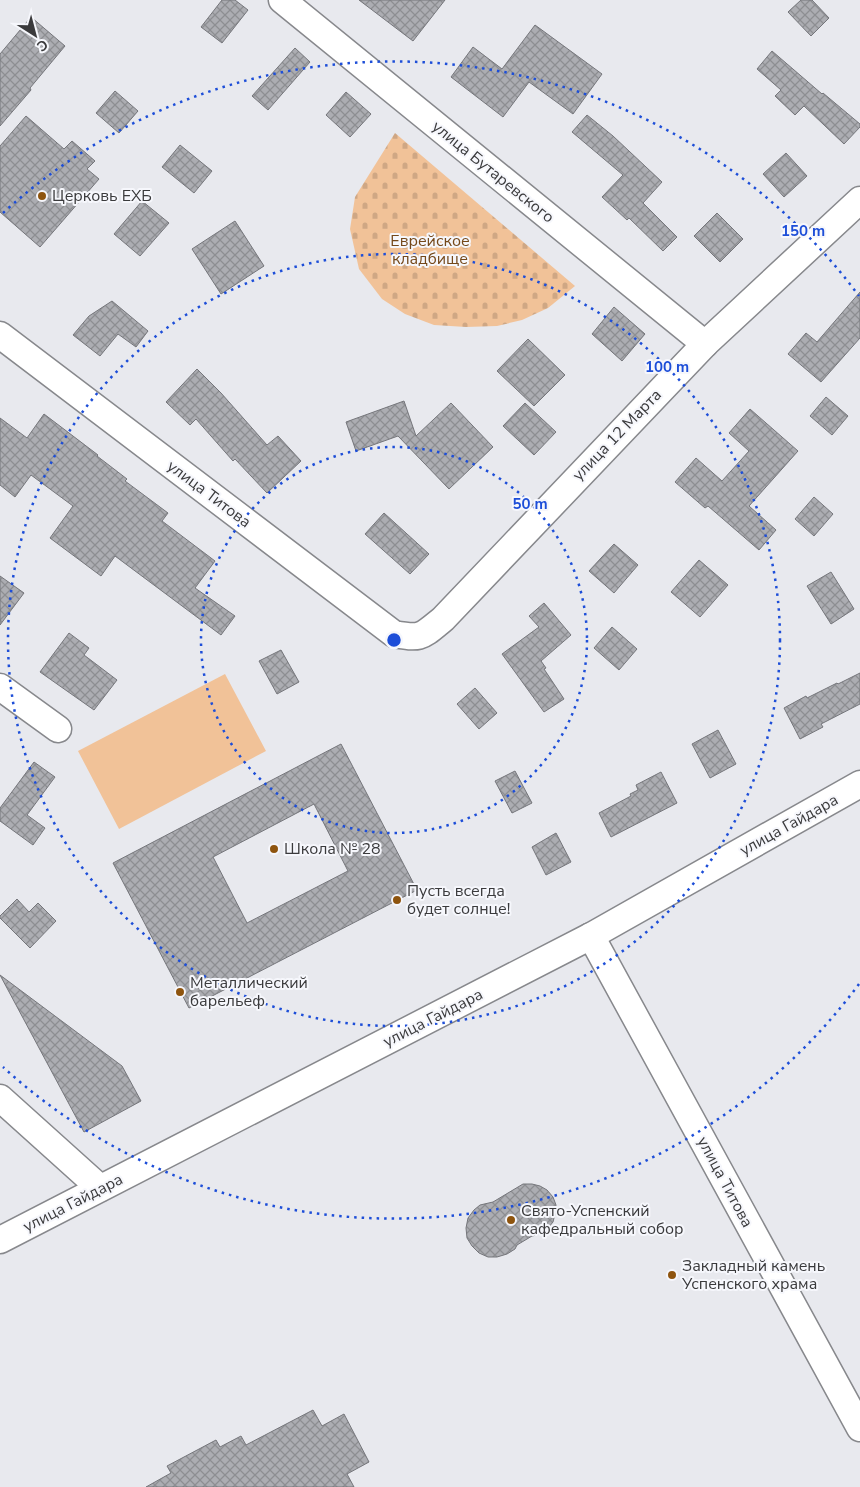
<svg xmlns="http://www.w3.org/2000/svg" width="860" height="1487" font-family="'Nunito Sans',sans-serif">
  <defs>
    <pattern id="cemetery-stones" width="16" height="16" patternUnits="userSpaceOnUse" patternTransform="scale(1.25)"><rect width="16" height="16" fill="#f1c298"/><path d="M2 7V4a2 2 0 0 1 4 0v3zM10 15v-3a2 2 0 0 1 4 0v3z" fill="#cfa784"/></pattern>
    <pattern id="building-cross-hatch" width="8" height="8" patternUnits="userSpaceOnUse" patternTransform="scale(1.25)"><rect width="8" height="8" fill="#acadb2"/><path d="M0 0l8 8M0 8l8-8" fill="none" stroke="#8d8e92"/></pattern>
  </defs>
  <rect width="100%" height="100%" fill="#e8e9ee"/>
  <path fill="#f1c298" d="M225,674l41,77 -147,78 -41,-78z"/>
  <path fill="url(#cemetery-stones)" d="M395,133l180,153 -27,22 -26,12 -25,6 -31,1 -32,-2 -29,-11 -23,-15 -23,-30 -9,-40 5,-32z"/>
  <g fill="url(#building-cross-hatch)" stroke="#75767b" fill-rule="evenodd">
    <path d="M222,0h13l13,10 -26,33 -21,-16z"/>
    <path d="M359,0h86l-32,41z"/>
    <path d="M801,0h11l17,18 -18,18 -23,-24z"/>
    <path d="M31,17l34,29 -35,42 1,2 -31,36v-72z"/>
    <path d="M535,25l67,49 -29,40 -44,-32 -26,35 -52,-40 22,-30 29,22z"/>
    <path d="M295,48l15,14 -42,48 -16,-14z"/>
    <path d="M772,51l50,43 1,-1 37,31v3l-16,17 -40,-38 -9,9 -20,-19 6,-6 -24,-21z"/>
    <path d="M115,91l23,20 -19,22 -23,-20z"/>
    <path d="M346,92l25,22 -21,23 -24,-22z"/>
    <path d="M587,115l26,21 49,46 -19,21 34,34 -14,14 -34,-33 -2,2 -25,-23 21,-22 -51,-43z"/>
    <path d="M26,116l38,33 8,-8 23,20 -8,8 12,10 -59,68 -40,-35v-66z"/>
    <path d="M180,145l32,26 -18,22 -32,-26z"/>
    <path d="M786,153l21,23 -23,21 -21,-23z"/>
    <path d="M142,201l27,22 -29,33 -26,-22z"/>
    <path d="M717,213l26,26 -23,23 -26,-26z"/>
    <path d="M235,221l29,45 -43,28 -29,-45z"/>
    <path d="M860,292v46l-39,44 -33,-28 18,-21 11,9z"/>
    <path d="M112,301l36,30 -12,16 -18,-13 -18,22 -27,-21 16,-19z"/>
    <path d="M614,307l31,27 -23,27 -30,-27z"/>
    <path d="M528,339l37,36 -31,31 -37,-35z"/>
    <path d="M197,369l24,24 46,52 11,-9 23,25 -34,32 -32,-34 -2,2 -37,-42 -6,6 -24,-23z"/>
    <path d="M826,397l22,19 -16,19 -22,-19z"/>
    <path d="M404,401l12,35 35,-33 42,44 -44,42 -51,-53 -42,15 -10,-29z"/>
    <path d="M525,403l31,29 -22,23 -31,-29z"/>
    <path d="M750,409l48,42 -49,55 27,24 -17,20 -51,-44 -3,2 -30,-26 21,-24 26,23 27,-30 -20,-18z"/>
    <path d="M44,414l54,41 -1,1 30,23 -2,2 43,32 -6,8 53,40 -20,27 40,28 -14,19 -106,-79 -14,20 -51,-38 23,-32 -42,-31 -16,22 -15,-12v-67l27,20z"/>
    <path d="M814,497l19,17 -19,22 -19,-17z"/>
    <path d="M384,513l45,41 -19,20 -45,-40z"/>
    <path d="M614,544l24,21 -24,28 -25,-22z"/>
    <path d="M699,560l29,25 -28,32 -29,-25z"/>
    <path d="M831,572l23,37 -23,15 -24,-38z"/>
    <path d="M0,576l24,17 -24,32z"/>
    <path d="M544,603l27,32 -30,26 5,7 -2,1 20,30 -20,13 -42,-58 37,-27 -10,-11z"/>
    <path d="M612,627l25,22 -18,21 -25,-22z"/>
    <path d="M69,633l20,15 -5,7 33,25 -23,30 -54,-38z"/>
    <path d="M281,650l18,32 -22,12 -18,-33z"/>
    <path d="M860,673v31l-39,20 2,3 -23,12 -16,-31 22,-12 1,2 30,-15 1,1z"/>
    <path d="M475,688l22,25 -18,16 -22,-25z"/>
    <path d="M718,730l18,34 -26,14 -18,-34z"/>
    <path d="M341,744l76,146 -228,118 -76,-145zM314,804l34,67 -101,52 -34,-66z"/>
    <path d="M34,762l21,15 -28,38 18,13 -12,17 -33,-24v-13z"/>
    <path d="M515,771l17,32 -20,10 -17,-32z"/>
    <path d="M661,772l16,31 -66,34 -12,-24 32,-17 -1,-2 8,-4 -2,-5z"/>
    <path d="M556,833l15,29 -25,13 -14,-28z"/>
    <path d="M17,899l12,13 9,-9 18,18 -26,27 -30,-30v-2z"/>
    <path d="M0,975l122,91 19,35 -57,31z"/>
    <path d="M523,1184h9l8,2 7,4 6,7 3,8 -1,9 -2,8 -5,6 -7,6 -9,2 -15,9 -2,4 -8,5 -10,3h-9l-9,-4 -7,-7 -5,-8 -1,-10 2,-10 6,-8 6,-5 13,-3z"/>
    <path d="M313,1410l9,16 22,-12 25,48 -22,12 7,13h-208l25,-14 -4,-7 49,-26 4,7 21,-11 5,9z"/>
  </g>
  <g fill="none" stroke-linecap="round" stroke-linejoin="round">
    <defs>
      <g id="minor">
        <path d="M282,0l423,344"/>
        <path d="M0,335l394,299c28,5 27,3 49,-15l262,-275 155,-144"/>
        <path d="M0,687l58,42"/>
        <path d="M591,936l269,492"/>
        <path d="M0,1098l100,90"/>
        <path d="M0,1240l591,-304 269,-152"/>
      </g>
    </defs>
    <use href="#minor" stroke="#87888c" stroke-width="29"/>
    <use href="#minor" stroke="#fff" stroke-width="26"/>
  </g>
  <g fill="none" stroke="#1d4ed8" stroke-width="2.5" stroke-dasharray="2.5 5">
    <circle cx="394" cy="640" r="193"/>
    <circle cx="394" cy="640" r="386"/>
    <path d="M859 984A579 579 0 0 1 3 1067M3 213A579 579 0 0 1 859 296"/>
  </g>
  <g fill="#8e540e" stroke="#f6f7fc" stroke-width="2">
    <circle cx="42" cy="196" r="5"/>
    <circle cx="274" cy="849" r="5"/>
    <circle cx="397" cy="900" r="5"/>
    <circle cx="180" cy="992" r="5"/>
    <circle cx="511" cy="1220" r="5"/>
    <circle cx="672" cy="1275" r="5"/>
  </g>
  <g text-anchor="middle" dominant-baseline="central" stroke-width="4" stroke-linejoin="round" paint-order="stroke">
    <g font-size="16" fill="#3a3a3c" stroke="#f6f7fc">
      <text transform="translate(493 172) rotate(39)">улица Бутаревского</text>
      <text transform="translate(617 435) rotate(-46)">улица 12 Марта</text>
      <text transform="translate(209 494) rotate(37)">улица Титова</text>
      <text transform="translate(789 825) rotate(-29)">улица Гайдара</text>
      <text transform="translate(433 1018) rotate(-27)">улица Гайдара</text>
      <text transform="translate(725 1182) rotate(62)">улица Титова</text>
      <text transform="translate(73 1203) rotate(-27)">улица Гайдара</text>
    </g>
    <g font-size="16" fill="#3a3a3c" stroke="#f6f7fc" text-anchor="start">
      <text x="52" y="196">Церковь ЕХБ</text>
      <text x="284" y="849">Школа № 28</text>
      <text x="407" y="891">Пусть всегда<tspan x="407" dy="18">будет солнце!</tspan></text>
      <text x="190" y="983">Металлический<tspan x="190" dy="18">барельеф</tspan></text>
      <text x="521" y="1211">Свято-Успенский<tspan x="521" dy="18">кафедральный собор</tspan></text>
      <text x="682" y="1266">Закладный камень<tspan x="682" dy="18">Успенского храма</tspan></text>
    </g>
    <g font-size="16" fill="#74481a" stroke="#f6f7fc">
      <text x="430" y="241">Еврейское<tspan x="430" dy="18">кладбище</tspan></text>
    </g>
  </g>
  <circle cx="394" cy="640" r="8" fill="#1d4ed8" stroke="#f6f7fc" stroke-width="2.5"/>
  <g font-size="15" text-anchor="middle" font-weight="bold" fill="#1d4ed8" stroke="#f6f7fc" stroke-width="4" stroke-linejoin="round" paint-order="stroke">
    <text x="803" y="236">150 m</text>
    <text x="667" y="372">100 m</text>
    <text x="530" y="509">50 m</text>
  </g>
  <g transform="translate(35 35) rotate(144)" stroke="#f6f7fc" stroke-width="4" paint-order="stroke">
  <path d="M0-4L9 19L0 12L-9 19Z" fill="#3a3a3c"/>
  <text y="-8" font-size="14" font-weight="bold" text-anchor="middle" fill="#3a3a3c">С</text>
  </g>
</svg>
